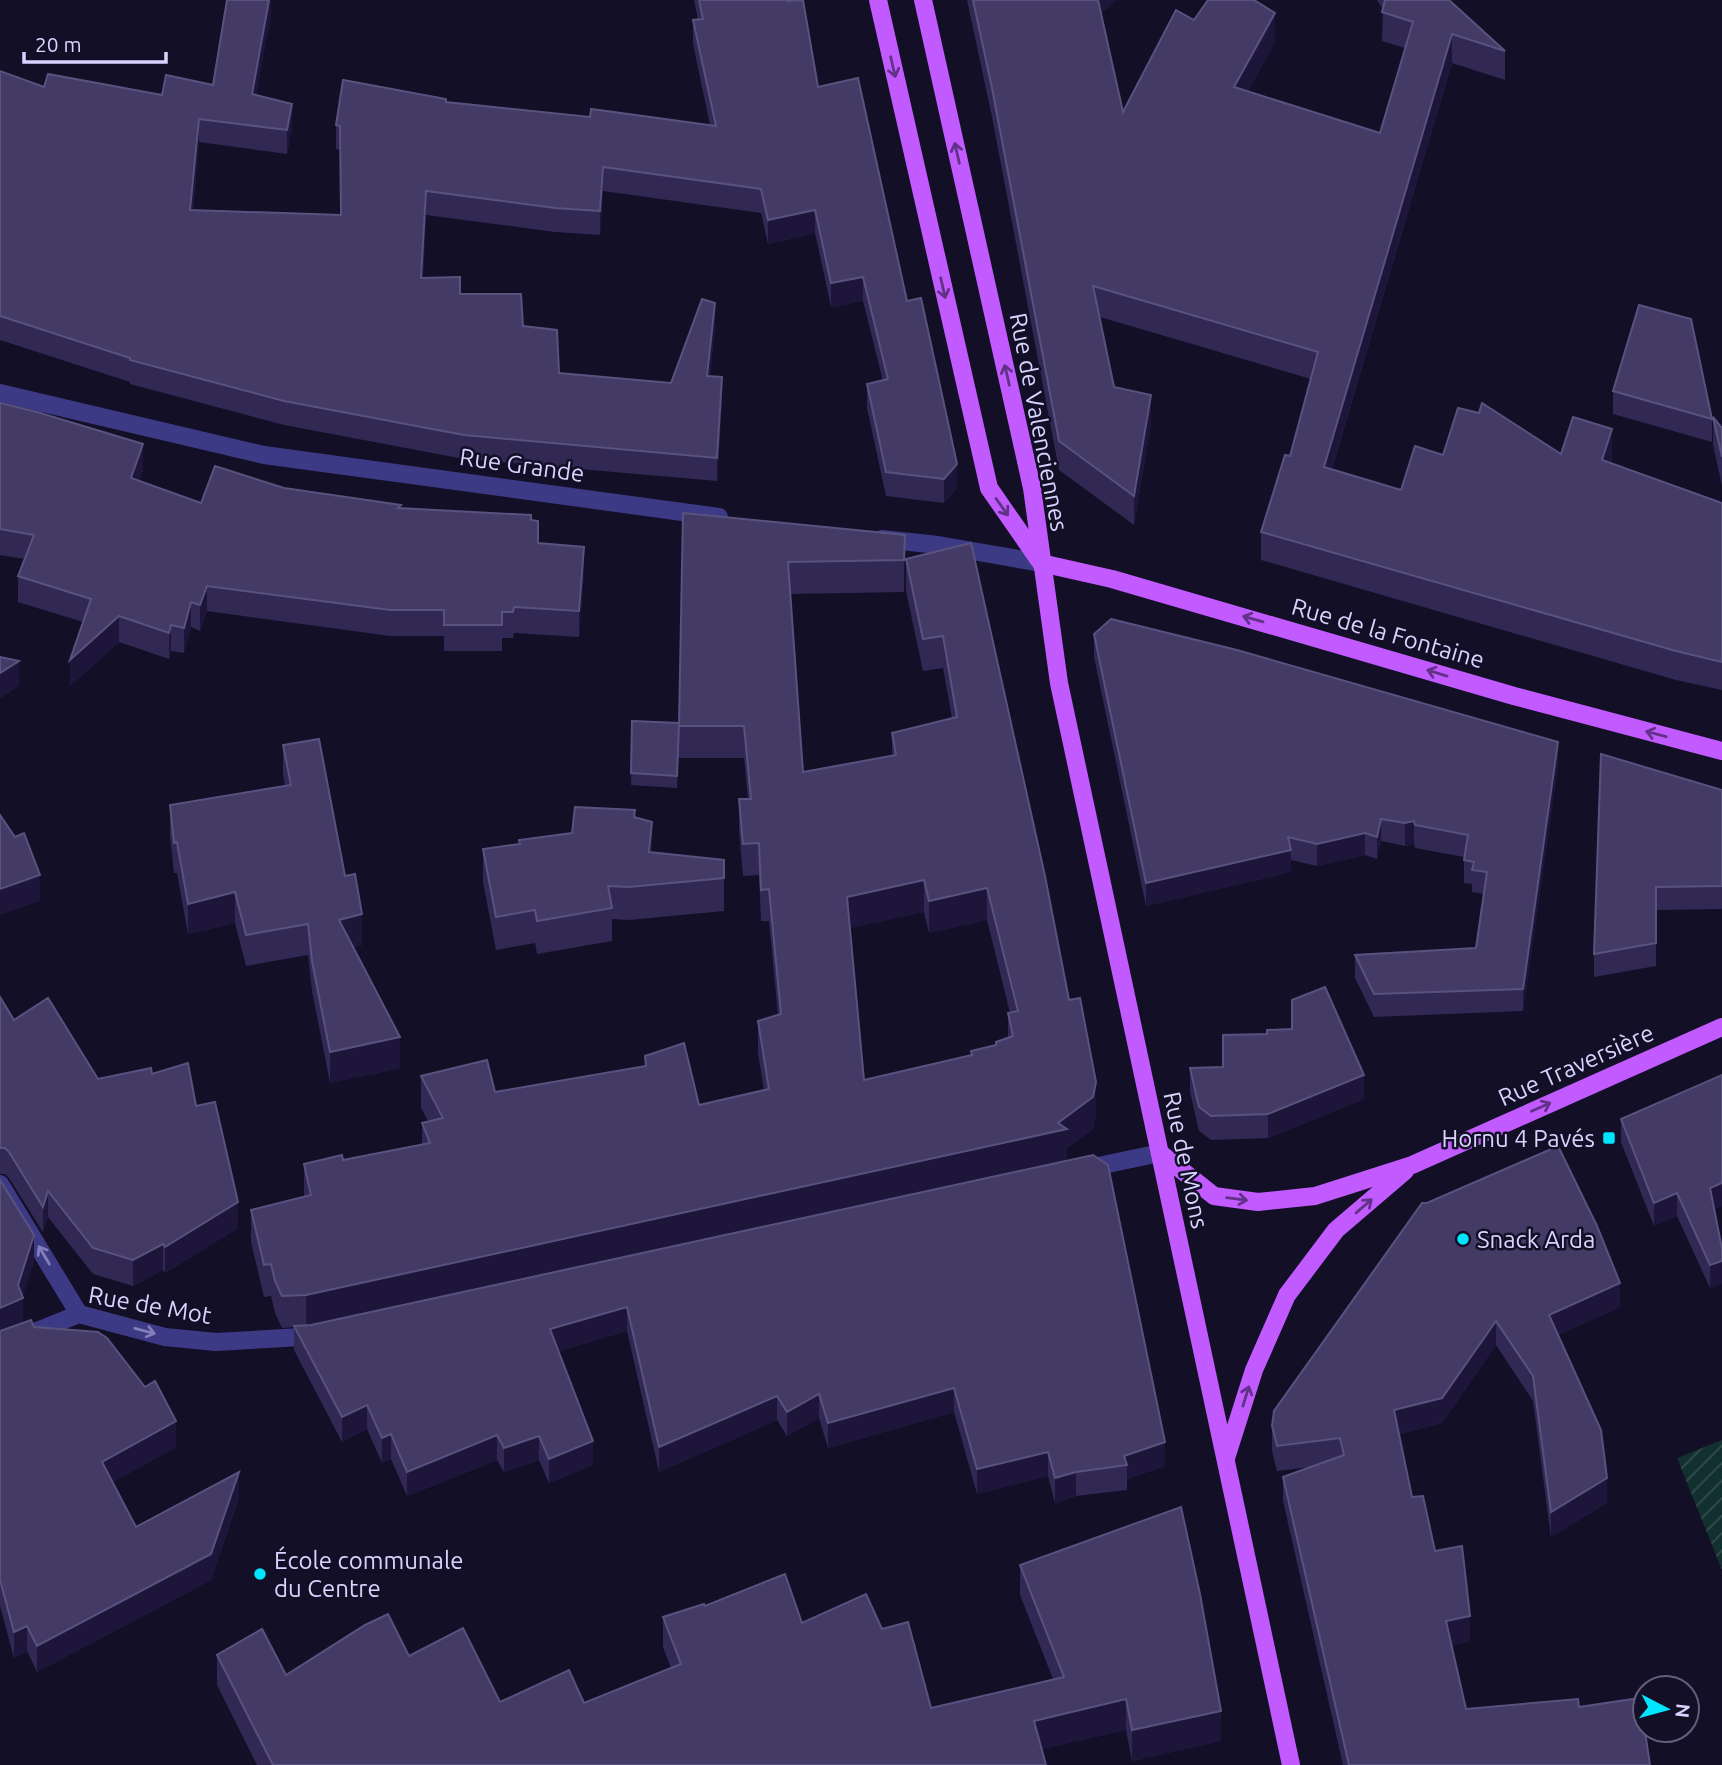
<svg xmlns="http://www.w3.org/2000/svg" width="1722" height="1765" font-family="Ubuntu,sans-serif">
  <defs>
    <pattern id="garden-furrows" width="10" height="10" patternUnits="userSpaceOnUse" patternTransform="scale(1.75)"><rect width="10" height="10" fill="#12302f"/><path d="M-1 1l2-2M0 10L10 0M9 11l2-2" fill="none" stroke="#344d4e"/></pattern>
  </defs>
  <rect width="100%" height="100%" fill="#130f26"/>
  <path fill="url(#garden-furrows)" d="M1722,1440v130l-45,-112z"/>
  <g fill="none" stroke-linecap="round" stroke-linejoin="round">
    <g stroke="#3d3a85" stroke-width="18">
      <path d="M0,393l264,62 455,62"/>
      <path d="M882,539l56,6 103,18"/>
      <path d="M1084,1169l76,-16"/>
      <path d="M0,1184l79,130"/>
      <path d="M0,1346l79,-32 86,23 51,5 102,-6"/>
    </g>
    <g stroke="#c25bff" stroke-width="18">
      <path d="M878,0l111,488 50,72"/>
      <path d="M923,0l109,488 27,195 232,1082"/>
      <path d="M1041,563l71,16 402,117 208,55"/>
      <path d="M1160,1153l54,43 44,6 57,-6 97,-31 310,-138"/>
      <path d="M1226,1458l28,-88 33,-75 49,-65 69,-59"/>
    </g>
  </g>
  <g fill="#312854" fill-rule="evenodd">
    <path d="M271,0v14l-15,81 36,32 -5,27 -88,-12 -6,68 148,5 -1,-65 -4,-1v-24l110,-23 144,15 120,8 -17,-81v-24l5,-1 -4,-19h94l30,87 89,214 50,187 -13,15 -58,-7 -19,-88v-24l16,-3 -20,-80 -32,6 -16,-74 -47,11 -7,-31 -158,-22 -3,44 -45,-3 -129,-17 -3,63 37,16 63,32 36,47 112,10 44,-57 -5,50 12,25 -5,80 -253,-22 -180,-34 -154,-41v-2l-130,-42v-269l44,16 118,8 51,-10z"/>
    <path d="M967,0h149l-15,14 22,98 71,-92 81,22 -27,49 132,42 25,-85 -23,-7 1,-32 -6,-9h72l56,51v29l-53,-17 -120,406 69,21 42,-35 118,-1 51,4 -1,5 111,40v187l-46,-10 -415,-120v-28l29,-76 21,-77 -211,-62 14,70 37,37 -17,101 -75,-55 -67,-353z"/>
    <path d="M1613,391l99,28v23l-99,-28z"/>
    <path d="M0,403l143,67 -4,11 62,22 83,-15 117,20 130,12 7,23 46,30 -5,64 -65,-4 -1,5h-11v13h-58v-15h-54l-183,-25 -7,20 -9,-4 -7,26 -13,-2 -2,8 -50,-17 -49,44 13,-64 -65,-20v-26l6,-17 -24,-4z"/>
    <path d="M1713,417l9,11v58l-9,-41z"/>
    <path d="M683,513l222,22 -1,57 -114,2 13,178 89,-16v-23l60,-15 -9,-50 -20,3 -17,-80v-32l65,-16 98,457 27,114 -3,15 -26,19v12l98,306 -38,13v11l-51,6 -21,7 -7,-27 -71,18 -23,-82 -126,36 -9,-30 -32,18 -10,-16 -118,52 -32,-141 -68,20 34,114 -44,18 -10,-23 -35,12 -7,-12 -90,36 -16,-37 -9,4 -15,-34 -25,13 -48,-92v-23l-12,1 -7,-15 -4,-17 -7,1 -13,-55v-32l53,-13v-33l39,-4 79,-15v-22l6,-2 -7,-13v-32l74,16 150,-26v-10l54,49 65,-15 -6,-37v-32l20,-6 -9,-94h-8l-2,-46 -16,1 -4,-45v-32h9l-4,-41h-65v-13l-2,43 -46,-3 1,-64 47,2zM924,912l5,21 58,-13 23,93h-2v25l-12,7 -25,10 -107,25 -15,-152z"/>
    <path d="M1094,634l464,131 -35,246 -149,6 -19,-39v-23l121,-7 8,-54 -12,-2v-8l-8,-1v-26l-49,-9 -1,-4 -9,2 -24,-5 -4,18 -12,-4 -48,11 -26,-6v12l-145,34 -52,-249z"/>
    <path d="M283,745l62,131 17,69 -9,2 47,121 -70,15 -18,-92 -4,-36 -62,11 -11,-43 -47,11 -11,-61h-3l-4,-37v-31l115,-19 -2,-11z"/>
    <path d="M1722,790v119l-66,1v56l-62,11v-23z"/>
    <path d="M635,817l17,35 72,8v51l-95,9 -17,-1v22l-75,13 -2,-11 -39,7 -13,-68v-33l36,-5 53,-11z"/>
    <path d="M0,997l14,23 84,59 54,-5 44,32 42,122 -73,45 -2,-3 -30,16 -40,-12 -45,-57 -5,15 -34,-54 -4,-4h-5z"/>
    <path d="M1190,1068l174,31 -96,39 -57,2 -12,-9 -9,-39z"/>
    <path d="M1722,1075v131l-8,3 -4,79 -33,-72 -23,10 -33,-84v-23z"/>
    <path d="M0,1180l34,81 -12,36 1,26 11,4 142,120 -63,35 23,45 103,-29 -28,82 -174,92 -10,-21 -13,7 -14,-52z"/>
    <path d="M1422,1203l198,104 -62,28 49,168 -56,34 -18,-136 -37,-56 -54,78 -43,11 13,63 23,54 35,90 -18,4 14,64 113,-2 71,58h-307l-60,-264v-24l28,-10 -34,4 -5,-20v-25z"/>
    <path d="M1020,1565l201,176 -89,20 -6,-31 -84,19 4,16h-789l-40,-80v-30l69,20 123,-19 91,46 84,1 87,-35 -8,-21v-30l42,-11 97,17 80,6 49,79 122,-29 -33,-84z"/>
  </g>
  <g fill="#1d163a">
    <path d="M269,0h2v14l-19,104v-24z"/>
    <path d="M1095,0h21l-21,20z"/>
    <path d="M1275,13v29l-41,74v-29z"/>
    <path d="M1452,34v29l-128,432v-28z"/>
    <path d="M292,104v23l-5,27v-24z"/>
    <path d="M199,119v23l-9,92v-24z"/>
    <path d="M603,167v24l-3,44v-24z"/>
    <path d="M426,191v24l-5,87v-24z"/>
    <path d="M815,210v23l-47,11v-24z"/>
    <path d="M863,277v24l-32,6v-24z"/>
    <path d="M715,303v23l-8,74v-24z"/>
    <path d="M722,377v24l-5,80v-23z"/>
    <path d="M1151,395v29l-17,101v-29z"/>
    <path d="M1612,429v29l-10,31v-29z"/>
    <path d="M143,444v26l-12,34v-26z"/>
    <path d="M957,464v24l-13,15v-24z"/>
    <path d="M905,535v32l-1,25v-32z"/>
    <path d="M584,547v26l-5,64v-26z"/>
    <path d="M207,586v25l-7,20v-26z"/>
    <path d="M191,602v25l-7,26v-25z"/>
    <path d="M119,616v26l-49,44v-26z"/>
    <path d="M171,625v26l-2,8v-26z"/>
    <path d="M19,661v25l-19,13v-26z"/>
    <path d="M1558,742v23l-35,246v-22z"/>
    <path d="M1381,819v22l-4,18v-22z"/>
    <path d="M1414,821v23l-9,2v-23z"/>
    <path d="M652,822v33l-3,-3z"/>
    <path d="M1365,833v22l-48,11v-22z"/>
    <path d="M1291,850v22l-145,34v-23z"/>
    <path d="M40,875v26l-40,14v-26z"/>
    <path d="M924,880v32l-77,17v-32z"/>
    <path d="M987,888v32l-58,13v-32z"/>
    <path d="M235,892v31l-47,11v-30z"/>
    <path d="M362,914v31l-23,6v-31z"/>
    <path d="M400,1037v31l-70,15v-31z"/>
    <path d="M1364,1075v24l-96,39v-24z"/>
    <path d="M1096,1082v32l-3,15 -26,19v13l-761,166v-32l752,-172z"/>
    <path d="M1722,1183v23l-12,5v-23z"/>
    <path d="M48,1191v26l-5,15v-25z"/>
    <path d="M1677,1193v23l-23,10v-23z"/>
    <path d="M238,1202v26l-73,45v-26z"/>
    <path d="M34,1235v26l-12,38 1,-1v26l-23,10v-26l18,-23z"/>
    <path d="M163,1244v26l-30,16v-26z"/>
    <path d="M1722,1261v23l-12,4v-23z"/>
    <path d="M1620,1283v24l-71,32v-24z"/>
    <path d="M627,1307v24l-77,23v-25z"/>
    <path d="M1496,1321v24l-54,78 -48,12v-25z"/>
    <path d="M954,1388v24l-126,36v-25z"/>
    <path d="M819,1394v24l-32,18v-24z"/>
    <path d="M777,1396v24l-118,52v-25z"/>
    <path d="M367,1405v24l-25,13v-25z"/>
    <path d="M176,1421v26l-74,41v-26z"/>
    <path d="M391,1434v25l-9,4v-25z"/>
    <path d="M497,1435v25l-90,36v-24z"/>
    <path d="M539,1436v24l-35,12v-24z"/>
    <path d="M593,1441v24l-44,18v-24z"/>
    <path d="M1165,1442v24l-38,13v-14l-3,-9z"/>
    <path d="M1048,1452v24l-71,18v-25z"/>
    <path d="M239,1472v26l-28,82 -174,92v-26z"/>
    <path d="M1076,1472v24l-21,7v-25z"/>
    <path d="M1607,1478v25l-56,34v-25z"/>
    <path d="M1470,1616v25l-24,5v-25z"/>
    <path d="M27,1626v25l-13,7v-26z"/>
    <path d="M1126,1699v31l-92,21v-30z"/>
    <path d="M1221,1711v30l-89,20v-31z"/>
  </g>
  <g fill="#433a66" stroke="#5a527e" stroke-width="2" fill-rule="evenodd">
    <path d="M227,0h42l-17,94 40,10 -5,26 -88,-11 -9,91 151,5 -1,-89 -4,-1 7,-45 103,19v3l144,15 1,-8 125,17 -23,-106 10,-1 -4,-19h89v1l15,-1 15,87 40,-9 49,223 14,-3 36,166 -13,15 -58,-7 -19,-88 21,-5 -25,-102 -32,6 -16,-73 -47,10 -7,-31 -158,-22 -3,44 -45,-3 -129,-17 -5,87 39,-1v17h61l2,32 34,4 2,43 112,10 31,-84 13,4 -8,73 15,1 -5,81 -253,-23 -180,-34 -154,-41v-2l-130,-42v-245l44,16 4,-13 114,21 4,-20 47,10z"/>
    <path d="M973,0h125l25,112 53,-102 18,10 14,-20h46l21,13 -41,74 146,46 33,-111 -31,-10 3,-12h64l56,51 -53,-17 -128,433 77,23 14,-44 28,9 15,-47 21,5 3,-10 79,51 12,-37 39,12 -10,31 120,43v159l-46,-11 -415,-119 24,-77 5,1 28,-104 -225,-66 21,101 37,8 -17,101 -75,-55 -67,-353z"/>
    <path d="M1639,305l52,14 21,100 -99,-28z"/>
    <path d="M0,403l37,9 106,32 -12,34 70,25 14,-37 69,22 117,17 -3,3 133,7v5l7,1v22l46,4 -5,64 -65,-4 -1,5h-11v13h-58v-15h-54l-183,-24 -7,19 -9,-3 -7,26 -13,-3 -2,8 -50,-17 -49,44 21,-61 -73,-23 16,-41 -34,-6z"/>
    <path d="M1713,417l9,11v29z"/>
    <path d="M683,513l222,22 -1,25 -116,2 15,210 93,-17 -4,-22 65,-16 -14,-81 -20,3 -17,-80 65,-16 74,333 24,124 11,-2 16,84 -3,15 -35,26 9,6 -761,166 -24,1 -7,-15 -4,-17 -7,1 -13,-55 60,-15 -7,-31 38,-9 1,5 87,-17 -8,-20 21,-5 -22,-42 66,-16 8,32 151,-26 -1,-10 39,-13 15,62 70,-16 -11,-68 23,-7 -12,-125 -8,1 -2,-47 -16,1 -4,-45h12l-7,-73h-65zM924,880l5,21 58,-13 31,123 -10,2 5,23 -17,6v3l-25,6 1,4 -108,25 -17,-183z"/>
    <path d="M1111,619l126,31 321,92 -35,247 -149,5 -19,-39 121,-7 11,-76 -15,-2 2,-8 -10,-2 4,-25 -53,-10 -1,-4 -9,2 -24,-4 -4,18 -12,-4 -48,11 -29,-7 3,13 -145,33 -52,-249z"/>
    <path d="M0,657l19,4 -19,12z"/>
    <path d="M632,721l47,2 -2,53 -46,-3z"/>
    <path d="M319,739l26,137 10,-2 7,40 -23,6 61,117 -70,15 -18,-91 -4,-37 -62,11 -11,-43 -47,12 -11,-62 -3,1 -4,-38 121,-20 -8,-40z"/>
    <path d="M1601,754l121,36v96l-66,1v56l-62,11z"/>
    <path d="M575,807l60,3 -1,7 18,5 -3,30 75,8v18l-95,9 -21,-1 4,22 -75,13 -2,-11 -39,7 -13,-68 37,-5 -1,-4 53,-7z"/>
    <path d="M0,815l15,22 9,-4 16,42 -40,14z"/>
    <path d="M1325,987l39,88 -96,39 -57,2 -12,-9 -9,-39 33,-1v-32l44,-1v-4l25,-1v-29z"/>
    <path d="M0,997l14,23 34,-22 50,81 53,-11 1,6 36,-11 8,43 19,-4 23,100 -73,45 -2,-3 -30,16 -40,-12 -45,-57 -5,16 -34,-55 -4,-4h-5z"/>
    <path d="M1722,1075v108l-12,5 12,61v12l-12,4 -33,-72 -23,10 -33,-84z"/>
    <path d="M1558,1146l39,80 23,57 -71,32 52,115 6,48 -56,34 -18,-136 -37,-55 -54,77 -48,12 18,87 11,-1 12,55 27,-5 8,70 -24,5 20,88 112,-10 1,8 61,-9 10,67h-301l-66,-288 61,-22 -4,-17 -63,8 -5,-20 2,-15 148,-208h5z"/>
    <path d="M1093,1155l15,10 57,277 -41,14 3,9 -51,7 -21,6 -7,-26 -71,17 -23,-81 -126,35 -9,-29 -32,18 -10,-16 -118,51 -32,-140 -77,22 43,112 -44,18 -10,-23 -35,12 -7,-13 -90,37 -16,-38 -9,4 -15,-33 -25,12 -48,-91 17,-1z"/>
    <path d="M0,1180l34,55 -16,50 5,13 -23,10z"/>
    <path d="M31,1320l3,7 64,5 9,6 38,49 10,-6 21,40 -74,41 34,65 103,-55 -28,82 -174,92 -10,-20 -13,6 -14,-52v-249z"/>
    <path d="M1181,1507l19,87 21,117 -89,19 -6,-31 -92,22 12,44h-773l-56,-110 45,-26 24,46 79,-50 23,-11 21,42 54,-28 37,74 69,-32 15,33 97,-39 -18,-47 41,-13 1,2 80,-32 17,49 64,-29 16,35 26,-7 23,86 133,-31 -44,-112z"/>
  </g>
  <defs><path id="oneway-shaft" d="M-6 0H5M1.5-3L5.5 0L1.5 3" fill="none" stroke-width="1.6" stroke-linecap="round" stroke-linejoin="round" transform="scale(1.75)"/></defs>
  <g stroke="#623188">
    <use href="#oneway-shaft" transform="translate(893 67) rotate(77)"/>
    <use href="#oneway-shaft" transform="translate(957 153) rotate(-103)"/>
    <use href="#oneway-shaft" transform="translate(943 288) rotate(77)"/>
    <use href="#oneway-shaft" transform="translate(1007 375) rotate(-103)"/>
    <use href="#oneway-shaft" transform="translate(1002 507) rotate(55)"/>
    <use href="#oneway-shaft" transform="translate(1253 619) rotate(-164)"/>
    <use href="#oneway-shaft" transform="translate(1437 673) rotate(-163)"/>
    <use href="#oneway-shaft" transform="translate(1656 734) rotate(-165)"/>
    <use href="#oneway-shaft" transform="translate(1541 1107) rotate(-24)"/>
    <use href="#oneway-shaft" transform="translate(1237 1199) rotate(8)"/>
    <use href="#oneway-shaft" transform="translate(1364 1206) rotate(-41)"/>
    <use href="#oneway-shaft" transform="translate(1246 1396) rotate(-73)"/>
  </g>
  <g stroke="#837fbc">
    <use href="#oneway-shaft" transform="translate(44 1255) rotate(-121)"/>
    <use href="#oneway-shaft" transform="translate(145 1331) rotate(15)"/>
  </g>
  <g fill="#00e5ff" stroke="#130f26" stroke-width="2.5">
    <rect x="1602" y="1131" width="14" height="14" rx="3.5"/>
    <circle cx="1463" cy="1239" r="7"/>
    <circle cx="260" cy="1574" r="7"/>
  </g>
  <g text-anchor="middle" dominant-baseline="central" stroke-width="5" stroke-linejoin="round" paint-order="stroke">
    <g font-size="24" fill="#d9d4ff" stroke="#130f26">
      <text transform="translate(1039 422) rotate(79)">Rue de Valenciennes</text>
      <text transform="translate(522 465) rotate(8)">Rue Grande</text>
      <text transform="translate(1388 633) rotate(16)">Rue de la Fontaine</text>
      <text transform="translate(1576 1065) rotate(-24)">Rue Traversière</text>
      <text transform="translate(1186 1160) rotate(78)">Rue de Mons</text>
      <text transform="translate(150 1305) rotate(10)">Rue de Mot</text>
    </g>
    <g font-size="24" fill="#d9d4ff" stroke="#130f26" text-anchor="start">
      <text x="1595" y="1138" text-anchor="end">Hornu 4 Pavés</text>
      <text x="1477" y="1239">Snack Arda</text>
      <text x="274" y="1560">École communale<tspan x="274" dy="28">du Centre</tspan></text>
    </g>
  </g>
  <g transform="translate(1666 1709) rotate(96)"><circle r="33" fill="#130f26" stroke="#625e7d" stroke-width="2"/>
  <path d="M0-5L12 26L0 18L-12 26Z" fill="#00e5ff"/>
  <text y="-10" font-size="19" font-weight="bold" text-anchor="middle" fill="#d9d4ff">N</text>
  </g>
  <path d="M24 52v10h142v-10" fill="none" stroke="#d9d4ff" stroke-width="3.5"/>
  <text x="35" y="52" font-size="21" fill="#d9d4ff" stroke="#130f26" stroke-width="5" paint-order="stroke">20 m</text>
</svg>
